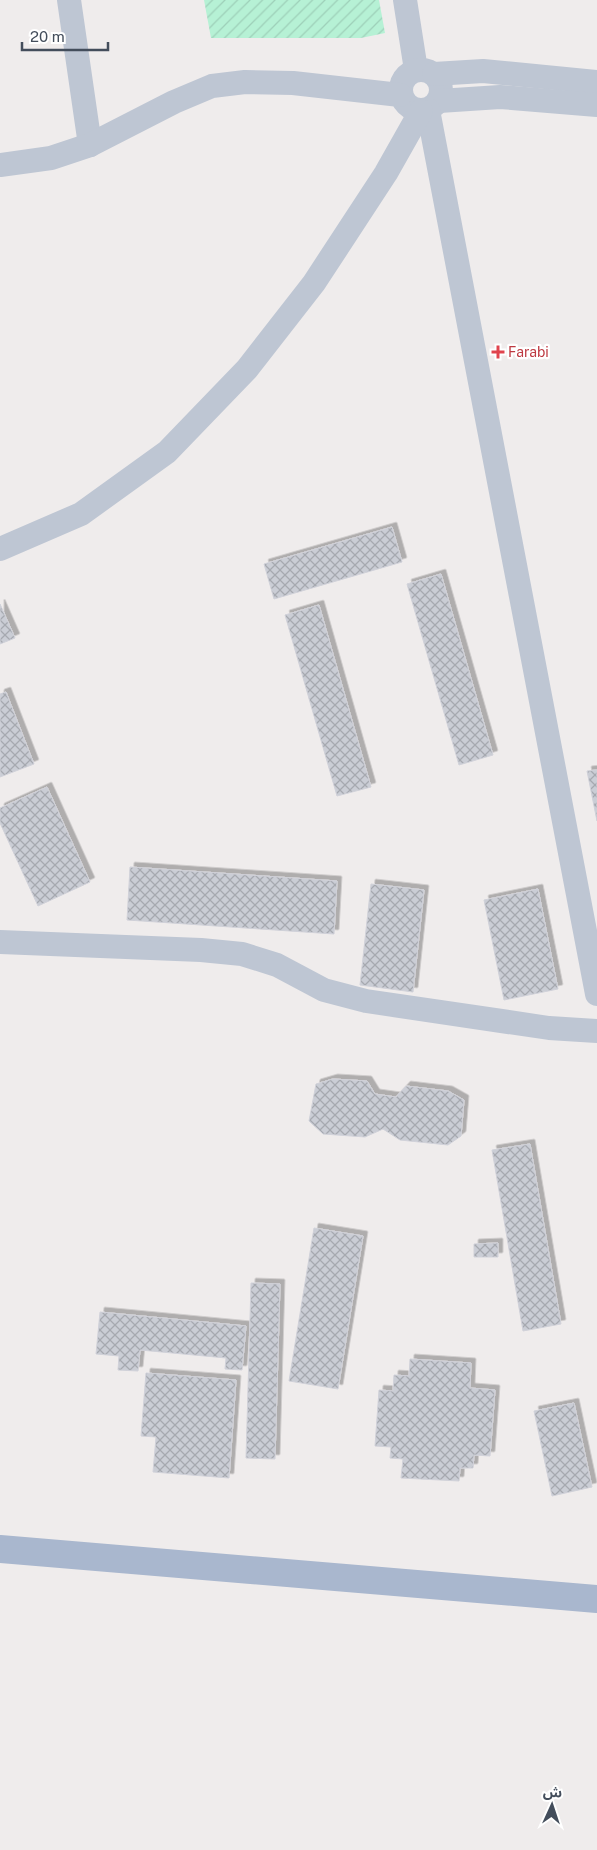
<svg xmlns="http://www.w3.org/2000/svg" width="597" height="1850" font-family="'Public Sans','Noto Sans Arabic',sans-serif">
  <defs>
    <pattern id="garden-furrows" width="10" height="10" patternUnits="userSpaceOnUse" patternTransform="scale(1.25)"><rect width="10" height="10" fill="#b6f1d5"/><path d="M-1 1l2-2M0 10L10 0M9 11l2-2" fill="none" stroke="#9ed0b9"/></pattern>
    <pattern id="building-cross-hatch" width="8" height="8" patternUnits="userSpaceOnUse" patternTransform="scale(1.25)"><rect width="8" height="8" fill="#cacdd5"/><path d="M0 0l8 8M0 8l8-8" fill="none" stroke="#a6a9b0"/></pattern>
    <filter id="shadow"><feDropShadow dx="4.5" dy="-4.5" stdDeviation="0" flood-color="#0004"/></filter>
  </defs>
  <rect width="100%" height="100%" fill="#efecec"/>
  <path fill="url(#garden-furrows)" d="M204,0h175l6,33 -24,5h-150z"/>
  <g fill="url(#building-cross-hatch)" stroke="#d0d1d9" filter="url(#shadow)">
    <path d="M392,527l10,35 -128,37 -10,-35z"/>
    <path d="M441,574l52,181 -34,10 -52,-181z"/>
    <path d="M0,604l15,34 -15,6z"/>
    <path d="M319,605l52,182 -34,9 -52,-181z"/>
    <path d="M6,692l28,72 -34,13v-83z"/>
    <path d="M597,770v51l-10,-50z"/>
    <path d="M47,787l43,95 -52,24 -38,-83v-15z"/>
    <path d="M130,867l207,14 -3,53 -207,-14z"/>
    <path d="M371,884l53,6 -11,102 -53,-7z"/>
    <path d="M538,889l20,100 -54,11 -20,-100z"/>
    <path d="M333,1079l34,2 8,13 21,3 10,-11 42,5 16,9 -3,36 -13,9 -48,-5 -17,-11 -18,8 -42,-3 -14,-13 7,-37z"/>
    <path d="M530,1144l31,180 -38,7 -31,-181z"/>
    <path d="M314,1228l49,8 -25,153 -49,-8z"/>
    <path d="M498,1243v14h-24v-13z"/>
    <path d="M251,1283l29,1 -5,175 -29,-1z"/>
    <path d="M100,1312l146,14 -4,44 -17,-1 1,-11 -86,-8 -2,21 -20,-1 1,-14 -23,-2z"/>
    <path d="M410,1359l61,4 -1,25 25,2 -5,66 -16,-1 -1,13h-13l-1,13 -58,-3 2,-19 -13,-1 1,-11 -16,-1 4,-56 14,1 1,-16 15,1z"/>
    <path d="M146,1373l90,7 -7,98 -76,-6 3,-35 -15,-1z"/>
    <path d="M574,1403l18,84 -40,9 -18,-85z"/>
  </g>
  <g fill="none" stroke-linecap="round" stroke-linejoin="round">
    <g stroke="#bec6d3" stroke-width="24">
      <path d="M69,0l21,145"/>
      <path d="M405,0l11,70"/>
      <circle cx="421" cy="90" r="20"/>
      <path d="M434,74l49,-3 114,11"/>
      <path d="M439,101l61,-4 97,8"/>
      <path d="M428,110l169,884"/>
      <path d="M0,165l51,-7 39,-13 84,-43 38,-16 33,-4 48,1 107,12"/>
      <path d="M0,549l81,-35 86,-62 80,-83 67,-86 72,-110 35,-62"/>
      <path d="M0,942l201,8 41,4 35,11 47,25 42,11 183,27 48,3"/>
    </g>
    <path stroke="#a9b7ce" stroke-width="28" d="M0,1549l597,50"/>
  </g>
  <path fill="#e0444e" stroke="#fff" stroke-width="2" d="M495.5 344.5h5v5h5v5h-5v5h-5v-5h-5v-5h5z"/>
  <g text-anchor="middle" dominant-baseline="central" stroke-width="4.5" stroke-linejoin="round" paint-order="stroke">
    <g font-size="14" fill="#be3a42" stroke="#fff" text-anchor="start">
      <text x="508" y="352">Farabi</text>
    </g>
  </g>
  <g transform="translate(552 1805) rotate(3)" stroke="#ffffff" stroke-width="4" paint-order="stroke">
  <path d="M0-4L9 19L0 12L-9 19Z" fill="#434d5b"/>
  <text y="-8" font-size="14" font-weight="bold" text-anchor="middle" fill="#434d5b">ش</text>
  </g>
  <path d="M22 42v8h86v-8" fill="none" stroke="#434d5b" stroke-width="2.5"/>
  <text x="30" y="42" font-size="15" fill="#434d5b" stroke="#ffffff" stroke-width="4" paint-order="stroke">20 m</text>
</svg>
